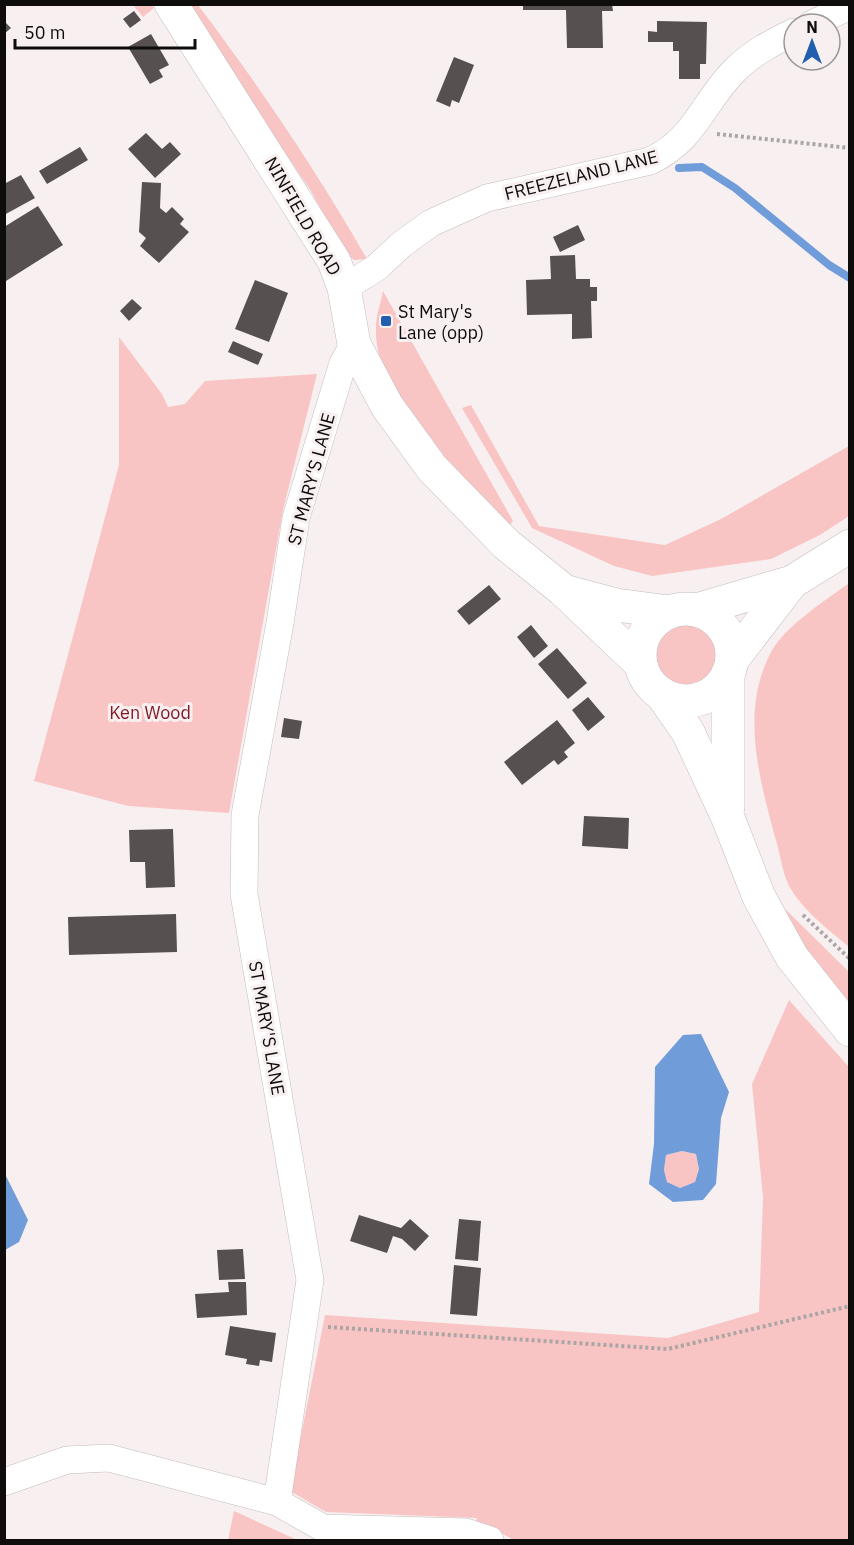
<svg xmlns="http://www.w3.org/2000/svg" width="854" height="1545" font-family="'IBM Plex Sans',sans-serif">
  <rect width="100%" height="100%" fill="#f8f0f0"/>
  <g fill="#f9c5c4">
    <path d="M133,5h19l2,3 -11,9z"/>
    <path d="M186,5h12c62,82 118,165 169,254l-13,1 -9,-7 -34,-62z"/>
    <path d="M383,291l130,230 -5,6c-46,-47 -135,-129 -132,-200 0,-12 5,-25 7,-36z"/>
    <path d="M119,337l43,57 6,13 17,-3 20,-23 112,-7 -34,136 -54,303 -101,-7 -94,-25 85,-316z"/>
    <path d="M471,405l68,121 126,19 56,-26 128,-73v70l-29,19 -49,24 -119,17 -38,-10 -82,-38 -70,-120z"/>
    <path d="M849,583v364c-21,-18 -46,-36 -60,-61 -7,-14 -9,-34 -14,-49 -16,-60 -35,-126 -4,-185 15,-27 54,-51 78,-69z"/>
    <circle cx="685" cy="655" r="34"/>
    <path d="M782,906l67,66v35l-45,-60z"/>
    <path d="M789,1000l60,67v473h-335l-18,-10 -21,-6 2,-6 -151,-6 -36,-21 35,-176 343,23 91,-26 4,-115 -11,-113z"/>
    <path d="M682,1151l14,3 3,15 -4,13 -15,6 -13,-6 -3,-12 2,-15z"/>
    <path d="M234,1511l61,28 45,1h-112z"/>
  </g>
  <g fill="#709cd9" fill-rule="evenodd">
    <path d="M701,1034l28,58 -8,26 -5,66 -13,16 -30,2 -24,-18 5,-40 1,-77 28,-32zM682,1151l14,3 3,15 -4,13 -15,6 -13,-6 -3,-12 2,-15z"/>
    <path d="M5,1174l23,46 -9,22 -14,8z"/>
  </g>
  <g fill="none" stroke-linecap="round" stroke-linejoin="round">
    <path stroke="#709cd9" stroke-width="8" d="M679,168l23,-1 33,21 94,77 21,13"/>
  </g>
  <g fill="#565050">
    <path d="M523,4h89l1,7h-11l1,37h-36l-1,-38h-43z"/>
    <path d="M134,11l7,9 -11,8 -7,-9z"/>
    <path d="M4,21l7,7 -7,6z"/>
    <path d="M657,21l50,1 -1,42h-6v15h-21v-28h-6v-9h-25v-11l9,1z"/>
    <path d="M151,34l18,31 -10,5 4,7 -13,7 -22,-37z"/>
    <path d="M454,57l20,8 -15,38 -7,-3 -2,7 -14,-6z"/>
    <path d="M146,133l16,16 8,-7 11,12 -26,24 -27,-29z"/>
    <path d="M80,147l8,13 -41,24 -8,-13z"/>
    <path d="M21,175l14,23 -31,17v-31z"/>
    <path d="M142,182l19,1 -1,25 6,5 6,-6 12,12 -4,5 9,8 -30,31 -19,-17 6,-8 -7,-6z"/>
    <path d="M38,206l25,39 -57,36 -2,-54z"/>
    <path d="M578,225l7,15 -25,12 -7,-15z"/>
    <path d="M575,255l1,24h14v8h7v14h-6l1,37 -20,1v-25l-45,1 -1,-35 25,-1 -1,-23z"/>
    <path d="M255,280l33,13 -19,49 -34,-13z"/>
    <path d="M132,299l10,9 -13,13 -9,-10z"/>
    <path d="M233,341l30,13 -5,11 -30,-13z"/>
    <path d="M489,585l12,14 -32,26 -12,-14z"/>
    <path d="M531,625l17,21 -14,12 -17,-21z"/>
    <path d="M557,648l30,35 -19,16 -30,-35z"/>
    <path d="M588,697l17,20 -17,14 -16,-21z"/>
    <path d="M284,718l18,3 -3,18 -18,-2z"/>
    <path d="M557,720l18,23 -11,9 4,5 -10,8 -4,-5 -32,25 -18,-23z"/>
    <path d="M584,816l45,2 -1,31 -46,-3z"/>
    <path d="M173,829l2,58 -29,1 -1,-26h-15l-1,-32z"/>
    <path d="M176,914l1,38 -108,3 -1,-38z"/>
    <path d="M359,1215l42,13 9,-9 19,17 -14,15 -13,-12 -9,-3 -6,17 -37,-12z"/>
    <path d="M459,1219l22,2 -3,40 -23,-2z"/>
    <path d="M243,1249l2,30 -26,1 -2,-30z"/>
    <path d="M454,1265l27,3 -4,48 -27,-2z"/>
    <path d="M228,1282h18l1,33 -50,3 -2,-24 34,-2z"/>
    <path d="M230,1326l46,7 -4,29 -12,-2 -1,6 -13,-2 1,-5 -22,-4z"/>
  </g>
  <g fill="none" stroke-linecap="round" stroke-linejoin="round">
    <defs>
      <g id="minor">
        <path d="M812,24l38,-18"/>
        <path d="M344,288l32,-20 26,-24 29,-21 56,-25 163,-37c46,-22 52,-58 85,-91 17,-17 38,-28 59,-38"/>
        <path d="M354,344l-11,19 -47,155 -16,105 -35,192 -1,79 66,386 -33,222 46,26 143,4 24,8"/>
        <path d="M4,1482l63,-22 42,-2 168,44"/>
      </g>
      <g id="major">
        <path d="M171,4l163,257 10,27 10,56 33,62 45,62 74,76 57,46 78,74"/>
        <path d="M567,592l49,13 53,7"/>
        <circle cx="686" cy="655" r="46"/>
        <path d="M696,610l96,-28 58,-36"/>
        <path d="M732,660l60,-78"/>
        <path d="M728,673v134"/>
        <path d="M661,693l27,39 40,86 31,79 33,60 58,73"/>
      </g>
    </defs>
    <use href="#minor" stroke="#c3bcbb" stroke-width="28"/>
    <use href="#major" stroke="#c3bcbb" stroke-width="34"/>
    <g stroke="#aba5a5" stroke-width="4" stroke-dasharray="3 3" stroke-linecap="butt">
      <path d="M717,134l133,14"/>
      <path d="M803,915l47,44"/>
      <path d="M328,1327l340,22 182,-43"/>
    </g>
    <use href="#minor" stroke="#fff" stroke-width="27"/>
    <use href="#major" stroke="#fff" stroke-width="33"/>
  </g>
  <rect fill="#225eb0" stroke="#f8f0f0" stroke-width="2" x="380" y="315" width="12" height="12" rx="3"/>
  <g text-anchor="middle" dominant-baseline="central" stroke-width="6" stroke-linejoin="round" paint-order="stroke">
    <g font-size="18" fill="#0f0d0c" stroke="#f8f0f0">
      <text transform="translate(581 175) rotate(-14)">FREEZELAND LANE</text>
      <text transform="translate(303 216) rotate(60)">NINFIELD ROAD</text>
      <text transform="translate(311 479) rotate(-75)">ST MARY'S LANE</text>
      <text transform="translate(267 1028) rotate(80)">ST MARY'S LANE</text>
    </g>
    <g font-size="18" fill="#0f0d0c" stroke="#f8f0f0" text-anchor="start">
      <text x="398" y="311">St Mary's<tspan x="398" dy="21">Lane (opp)</tspan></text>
    </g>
    <g font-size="18" fill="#7e1a26" stroke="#f8f0f0">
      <text x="150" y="712">Ken Wood</text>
    </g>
  </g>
  <rect width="854" height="1545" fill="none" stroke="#0f0d0c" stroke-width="12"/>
  <g transform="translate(812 42)"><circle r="28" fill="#f8f0f0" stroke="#9b9595" stroke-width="1.5"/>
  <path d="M0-4.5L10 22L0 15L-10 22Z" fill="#225eb0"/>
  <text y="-9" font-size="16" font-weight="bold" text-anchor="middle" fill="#0f0d0c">N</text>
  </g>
  <path d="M15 39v9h180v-9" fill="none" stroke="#0f0d0c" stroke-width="3"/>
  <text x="24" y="39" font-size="18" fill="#0f0d0c" stroke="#f8f0f0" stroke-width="4.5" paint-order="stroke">50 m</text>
</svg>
